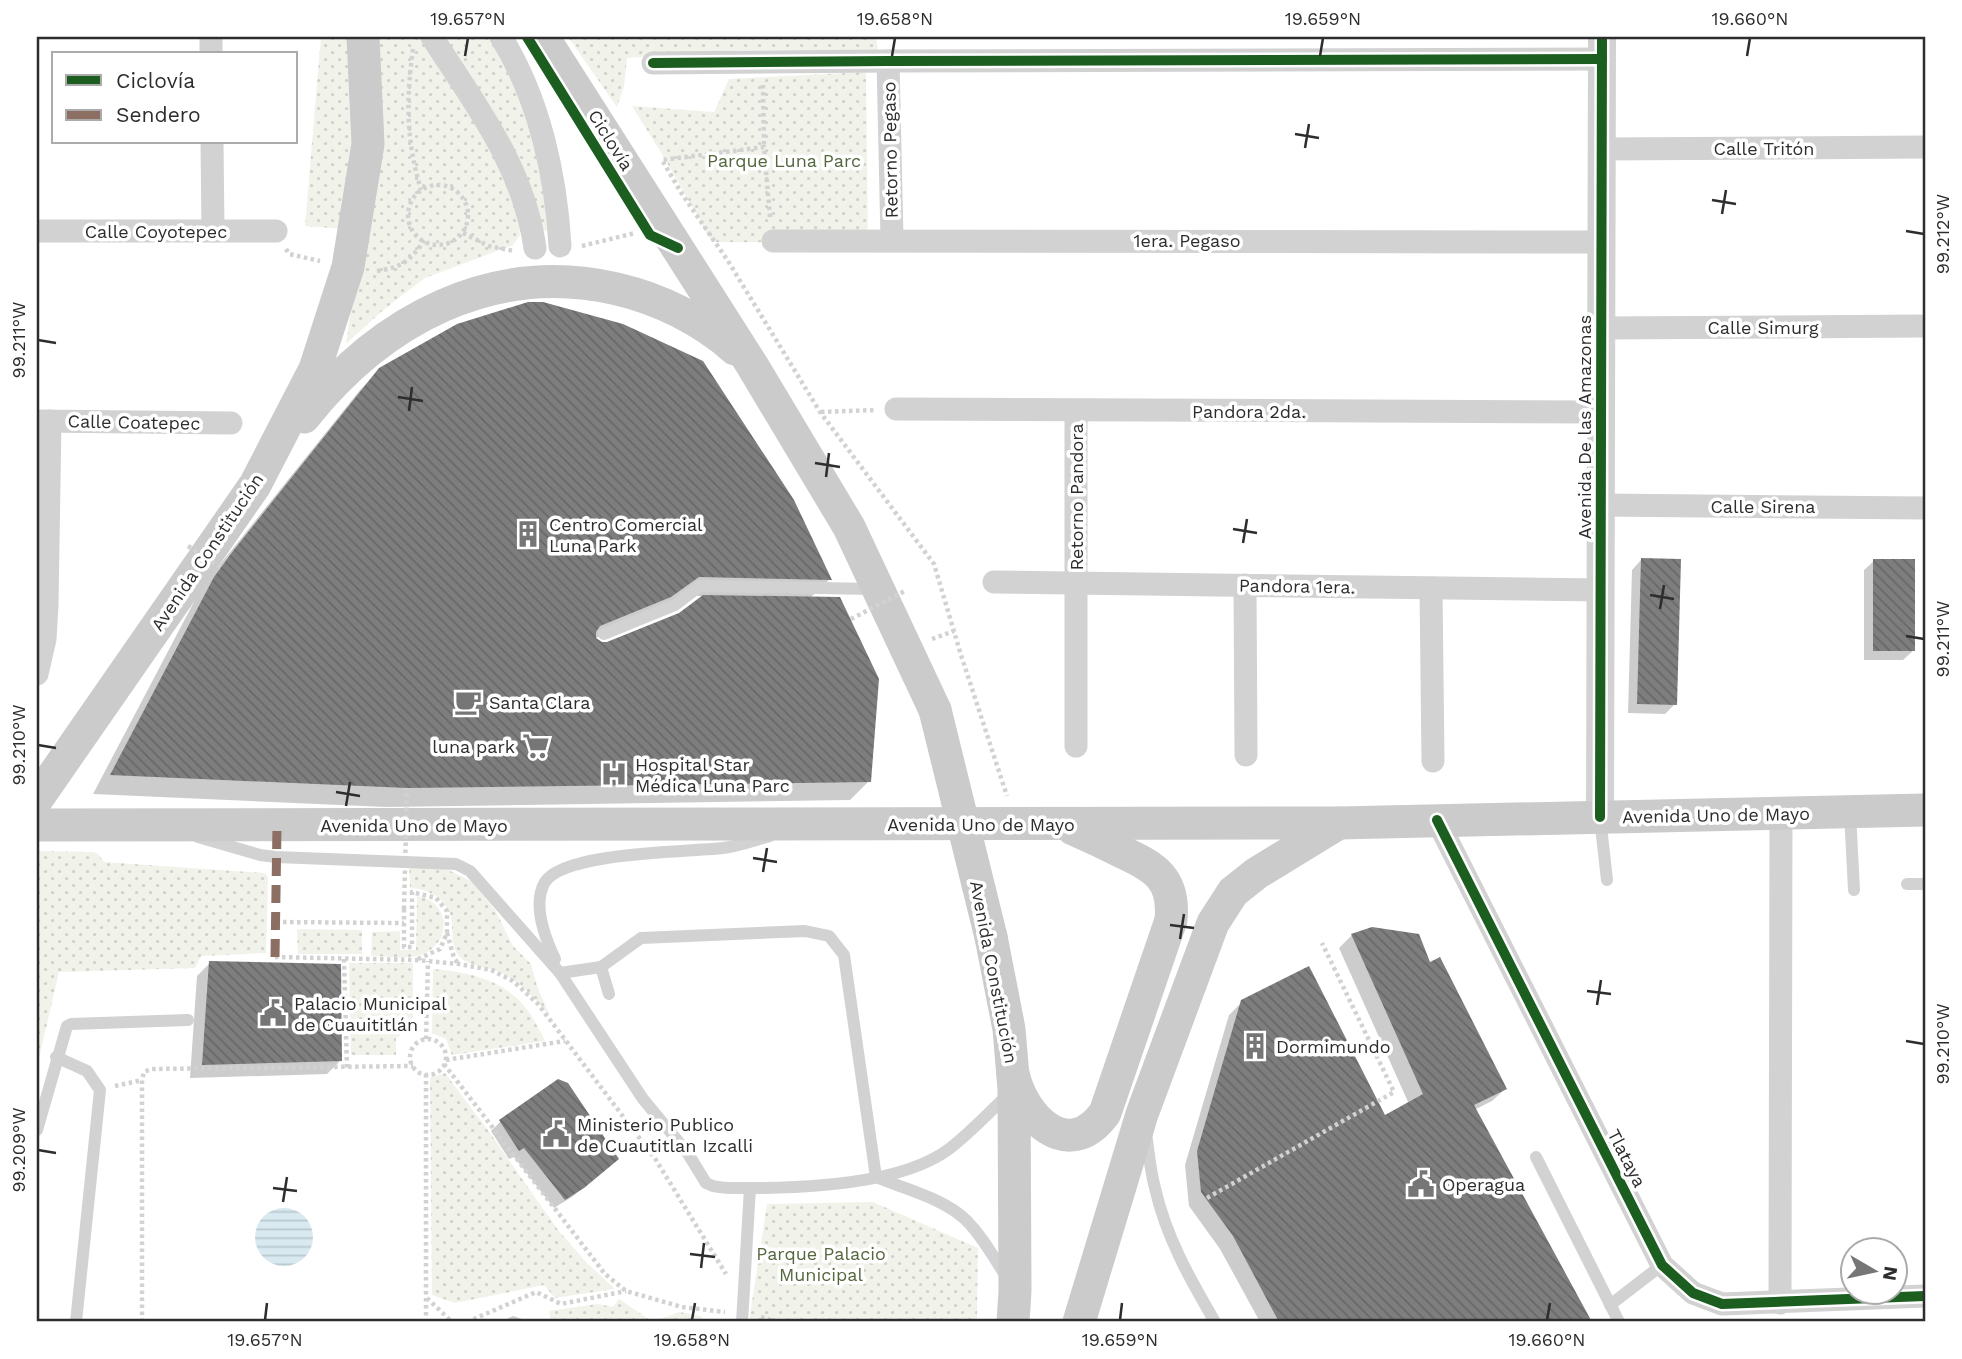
<svg xmlns="http://www.w3.org/2000/svg" width="1962" height="1359" font-family="'Work Sans',sans-serif">
  <defs>
    <pattern id="park-dots" width="8" height="8" patternUnits="userSpaceOnUse" patternTransform="scale(1.75)"><rect width="8" height="8" fill="#f1f3eb"/><path d="M2 2h.1M6 6h.1" fill="none" stroke="#cfd1ca" stroke-width="1.8" stroke-linecap="round"/></pattern>
    <pattern id="water-rules" width="6" height="5" patternUnits="userSpaceOnUse" patternTransform="scale(1.75)"><rect width="6" height="5" fill="#d8e9f0"/><path d="M0 2.5h6" fill="none" stroke="#bac8ce"/></pattern>
    <pattern id="building-back-hatch" width="6" height="6" patternUnits="userSpaceOnUse" patternTransform="scale(1.75)"><rect width="6" height="6" fill="#7e7e7e"/><path d="M-1 5l2 2M0 0l6 6M5-1l2 2" fill="none" stroke="#686868"/></pattern>
  </defs>
  <rect width="100%" height="100%" fill="#fff"/>
  <g fill="url(#park-dots)">
    <path d="M321,37h36l-9,192 -43,-3z"/>
    <path d="M371,37h51l66,106 30,67 2,25 -7,10 -88,33 -43,33 -36,33 15,-103z"/>
    <path d="M440,37h52l38,77 20,116 -10,1z"/>
    <path d="M568,37h308l2,13h-134l-117,8 -3,28 -7,21z"/>
    <path d="M866,72l2,171 -156,-1 -47,-83 -33,-53 82,6 15,-33z"/>
    <path d="M39,851l54,1 5,2 6,8 161,11 3,5 -2,75 -65,3 -6,12 -136,4 -22,95v-215z"/>
    <path d="M409,863l27,1 35,17 24,29 18,36 18,18 6,22 13,30c-15,-18 -30,-35 -53,-45 -10,-4 -28,-5 -36,-13 -12,-12 -7,-26 -10,-41 -4,-18 -24,-29 -41,-29z"/>
    <path d="M417,896c30,4 37,41 10,56 -16,9 -38,4 -56,4l1,-24 28,-1v19h16z"/>
    <path d="M297,929l65,1v24h-64z"/>
    <path d="M349,963h64v64l-17,11v17h-45z"/>
    <path d="M433,969c36,3 74,11 96,43 6,9 11,19 16,29l-93,14 -6,-16 -14,-6z"/>
    <path d="M445,1073l45,60 68,97 28,32 29,27 -60,9 -11,-13 -89,18 -23,-8 -2,-217z"/>
    <path d="M873,1202l105,46 -1,74h-228l18,-118z"/>
    <path d="M619,1299l34,23 26,-10 22,4 4,6h-154l-2,-11 48,-7 16,3z"/>
  </g>
  <circle fill="url(#water-rules)" cx="284" cy="1237" r="29"/>
  <g fill="#0003" fill-rule="evenodd">
    <path d="M380,370l450,209 -20,19 59,183 -19,19 -464,7 -293,-13 103,-196 18,-26 146,-182zM679,596h25l-25,18 -77,30 -8,-5 56,-23z"/>
    <path d="M1641,560l34,144 -10,10 -37,-1 4,-143z"/>
    <path d="M1874,561l39,90 -10,9h-39v-90z"/>
    <path d="M1352,935l78,30 75,124 -13,12 -18,9 116,212h-330l-40,-73 -31,-43 -4,-41 44,-150 13,-13 142,115 25,-13 -70,-156z"/>
    <path d="M210,963l130,98 -13,13 -137,4 7,-102z"/>
    <path d="M501,1121l106,47 -35,29 -18,11 -40,-51 -5,2 -18,-28z"/>
    <path d="M513,1316l12,4 1,2h-26z"/>
  </g>
  <g fill="url(#building-back-hatch)">
    <path d="M528,302h15l80,22 80,37 91,139 38,80 -133,-3 -28,20 -71,29 -4,6v6l6,4h5l72,-29 24,-18 137,2 39,82 -8,103 -464,6 -297,-13 104,-198 19,-26 146,-183 78,-44z"/>
    <path d="M1641,558l40,1 -4,146 -40,-1z"/>
    <rect x="1873" y="559" width="42" height="92"/>
    <path d="M1372,927l47,7 11,28 10,-5 67,132 -33,16 118,217h-313l-46,-86 -32,-44 -4,-41 44,-151 68,-34 76,149 38,-21 -72,-160z"/>
    <path d="M209,961l132,3 1,97 -140,4z"/>
    <path d="M558,1079l10,4 51,76 -35,29 -19,12 -41,-52 -5,3 -20,-31z"/>
  </g>
  <g fill="none" stroke-linecap="round" stroke-linejoin="round">
    <g stroke="#d2d2d2" stroke-width="4.5" stroke-dasharray="3.5 3.5" stroke-linecap="butt">
      <path d="M413,49c-7,51 -7,91 8,141"/>
      <path d="M763,85l1,62"/>
      <circle cx="438" cy="215" r="30"/>
      <path d="M770,217l-6,-70 -102,13 20,34 46,67 92,151 114,152 27,91 46,141"/>
      <path d="M463,233l26,13 25,5"/>
      <path d="M582,246l53,-13"/>
      <path d="M286,249l3,5 31,7"/>
      <path d="M377,271c25,-4 32,-9 47,-30"/>
      <path d="M821,412l54,-2"/>
      <path d="M932,639l22,-8"/>
      <path d="M404,909v38h8v-55l24,6 11,13v22l-7,16 -22,10"/>
      <path d="M276,922l128,1"/>
      <path d="M447,933l7,25 4,5"/>
      <path d="M275,957l141,3 43,4 32,6 22,11 25,23 118,156 70,114"/>
      <path d="M344,959l3,109"/>
      <path d="M426,1039l2,-78"/>
      <circle cx="428" cy="1057" r="18"/>
      <path d="M446,1060l119,-19"/>
      <path d="M444,1064l161,210 21,17 56,16 43,5"/>
      <path d="M426,1074v248"/>
      <path d="M115,1086l27,-6"/>
      <path d="M1207,1198l187,-106 -72,-149"/>
      <path d="M427,1298l25,24"/>
      <path d="M761,1317l16,5"/>
      <path d="M142,1322v-242l2,-8 7,-3 262,-3"/>
      <path d="M467,1322l69,-30 25,12 65,-13"/>
    </g>
    <g stroke="#d2d2d2" stroke-width="12">
      <path d="M604,634l71,-29 25,-19 174,3"/>
      <path d="M1850,813l4,77"/>
      <path d="M1600,818l7,62"/>
      <path d="M198,837l62,18 16,2 180,7 14,7 90,102 83,126 44,53 19,31 7,3c12,3 25,2 38,2 57,0 151,-4 198,-39 21,-16 40,-37 60,-55"/>
      <path d="M1907,884h18"/>
      <path d="M555,959c-10,-21 -23,-55 -10,-77 19,-30 142,-30 178,-34 16,-2 32,-8 47,-12"/>
      <path d="M601,967l8,27"/>
      <path d="M560,973l41,-6 40,-29 164,-7 24,5 15,19 32,222"/>
      <path d="M56,1057l31,14 13,19 -24,232"/>
      <path d="M37,1130l30,-104 4,-2 117,-4"/>
      <path d="M1146,1134c3,18 4,36 9,54 11,49 35,91 60,134"/>
      <path d="M1536,1157l83,165"/>
      <path d="M876,1177c29,12 67,21 90,43 17,17 28,38 41,58"/>
      <path d="M1610,1305l52,-40"/>
      <path d="M742,1322l8,-134"/>
    </g>
    <g stroke="#d2d2d2" stroke-width="23">
      <path d="M211,37v17"/>
      <path d="M432,37c44,69 91,128 103,211"/>
      <path d="M501,37c38,61 55,138 59,209"/>
      <path d="M888,61l4,178"/>
      <path d="M653,63l235,-2 714,-2"/>
      <path d="M212,142l1,89"/>
      <path d="M1602,149l323,-2"/>
      <path d="M37,231h239"/>
      <path d="M773,241l829,1"/>
      <path d="M1601,328l324,-2"/>
      <path d="M896,409l705,3"/>
      <path d="M1076,411v335"/>
      <path d="M37,421l194,2"/>
      <path d="M1601,505l324,3"/>
      <path d="M994,582l607,8"/>
      <path d="M1245,585l1,170"/>
      <path d="M1431,588l2,173"/>
      <path d="M37,674l8,-35 2,-34 3,-184"/>
      <path d="M1437,820l225,445 31,28 29,11 203,-8"/>
      <path d="M1780,1303l1,-491"/>
    </g>
    <path stroke="#d2d2d2" stroke-width="28" d="M1600,817l2,-780"/>
    <g stroke="#cbcbcb" stroke-width="33">
      <path d="M543,37l209,328 97,162 86,183"/>
      <path d="M304,417c77,-97 188,-157 313,-128 43,10 85,31 118,60"/>
      <path d="M37,799l218,-314 60,-116 33,-102 20,-123 -5,-107"/>
      <path d="M37,825l1302,-2 586,-13"/>
      <path d="M991,937l18,92 5,60 1,202 -2,31"/>
      <path d="M1013,1073c9,44 55,91 92,40l66,-193c4,-41 -16,-53 -49,-68 -16,-8 -33,-16 -49,-23"/>
      <path d="M1079,1322l63,-208 71,-191 20,-31 24,-19 82,-50"/>
    </g>
    <g stroke="#d2d2d2" stroke-width="4.5" stroke-dasharray="3.5 3.5" stroke-linecap="butt">
      <path d="M188,546l32,21"/>
      <path d="M851,619l54,-28"/>
      <path d="M404,909l3,-121"/>
    </g>
    <path stroke="#cbcbcb" stroke-width="33" d="M935,710l56,227"/>
    <path stroke="#8d6e63" stroke-width="9" stroke-dasharray="18 9" stroke-linecap="butt" d="M275,957l2,-131"/>
    <defs>
      <g id="cycleway">
        <path d="M527,37l123,198 28,13"/>
        <path d="M653,63l235,-2 714,-2"/>
        <path d="M1600,817l2,-780"/>
        <path d="M1437,820l225,445 31,28 29,11 203,-8"/>
      </g>
    </defs>
    <use href="#cycleway" stroke="#fff" stroke-width="15"/>
    <use href="#cycleway" stroke="#1b5e20" stroke-width="10"/>
  </g>
  <path fill="none" stroke="#2d2d2d" stroke-width="2.5" d="M465,56l3,-18M892,56l3,-18M1320,56l3,-18M1747,56l3,-18M1295,134l24,4M1305,148l4,-24M1712,200l24,4M1722,214l4,-24M1906,231l18,3M38,340l18,3M398,397l25,4M409,411l3,-24M815,463l25,4M826,477l3,-24M1233,529l24,4M1243,543l4,-24M1650,595l24,4M1660,609l4,-24M1906,636l18,3M38,745l18,3M336,792l24,4M346,806l4,-24M753,858l24,4M763,872l4,-24M1170,925l24,3M1180,939l4,-25M1587,991l24,3M1597,1005l4,-25M1906,1041l18,3M38,1150l18,3M273,1188l24,3M283,1202l4,-25M690,1254l25,3M701,1268l3,-25M265,1320l2,-17M692,1320l3,-17M1120,1320l2,-17M1547,1320l3,-17"/>
  <defs>
    <symbol id="building-bare" viewBox="-9 -9 18 18"><path d="M-4-6H4V6H1V3H-1V6H-4ZM-2.5-4.3h1.7v1.8h-1.7ZM.8-4.3h1.7v1.8H.8ZM-2.5-1h1.7V.8h-1.7ZM.8-1h1.7V.8H.8Z" fill="#767676" stroke="#fff" stroke-width="2.5" paint-order="stroke"/></symbol>
    <symbol id="cafe-bare" viewBox="-9 -9 18 18"><path d="M-5.5-4.5H6V0H3Q3 3.5 0 3.5H-2.5Q-5.5 3.5-5.5 0ZM3-3.2v2h1.7v-2ZM-6 4.5H4V6H-6Z" fill="#767676" stroke="#fff" stroke-width="2.5" paint-order="stroke"/></symbol>
    <symbol id="supermarket-bare" viewBox="-9 -9 18 18"><path d="M-6-5.5h2.5l.6 2H6L4.5 2H-2.5L-4.4-4H-6ZM-1.5 3.2a1.3 1.3 0 1 0 .1 0ZM3 3.2a1.3 1.3 0 1 0 .1 0Z" fill="#767676" stroke="#fff" stroke-width="2.5" paint-order="stroke"/></symbol>
    <symbol id="hospital-bare" viewBox="-9 -9 18 18"><path d="M-5-5h3v3.5h4V-5h3V5h-3V1.5h-4V5h-3Z" fill="#767676" stroke="#fff" stroke-width="2.5" paint-order="stroke"/></symbol>
    <symbol id="civic-bare" viewBox="-9 -9 18 18"><path d="M-.6-6.5H3V-4.5H.6V-3L4-1V1h2V6H-6V1h2V-1L-.6-3ZM-1.2 2.5V6h2.4V2.5Z" fill="#767676" stroke="#fff" stroke-width="2.5" paint-order="stroke"/></symbol>
  </defs>
  <g fill-rule="evenodd">
    <use href="#building-bare" x="509" y="515" width="38" height="38"/>
    <use href="#cafe-bare" x="449" y="683" width="38" height="38"/>
    <use href="#supermarket-bare" x="517" y="727" width="38" height="38"/>
    <use href="#hospital-bare" x="595" y="755" width="38" height="38"/>
    <use href="#civic-bare" x="254" y="994" width="38" height="38"/>
    <use href="#building-bare" x="1236" y="1027" width="38" height="38"/>
    <use href="#civic-bare" x="537" y="1115" width="38" height="38"/>
    <use href="#civic-bare" x="1402" y="1165" width="38" height="38"/>
  </g>
  <g text-anchor="middle" dominant-baseline="central" stroke-width="7" stroke-linejoin="round" paint-order="stroke">
    <g font-size="18" fill="#2d2d2d" stroke="#fff">
      <text transform="translate(611 140) rotate(58)">Ciclovía</text>
      <text x="1764" y="148">Calle Tritón</text>
      <text transform="translate(890 150) rotate(-91)">Retorno Pegaso</text>
      <text x="156" y="231">Calle Coyotepec</text>
      <text x="1187" y="240">1era. Pegaso</text>
      <text x="1763" y="327">Calle Simurg</text>
      <text x="1249" y="411">Pandora 2da.</text>
      <text transform="translate(134 422) rotate(1)">Calle Coatepec</text>
      <text transform="translate(1584 427) rotate(-90)">Avenida De las Amazonas</text>
      <text transform="translate(1076 497) rotate(-90)">Retorno Pandora</text>
      <text x="1763" y="506">Calle Sirena</text>
      <text transform="translate(207 552) rotate(-56)">Avenida Constitución</text>
      <text transform="translate(1297 586) rotate(1)">Pandora 1era.</text>
      <text transform="translate(1716 815) rotate(-1)">Avenida Uno de Mayo</text>
      <text x="981" y="824">Avenida Uno de Mayo</text>
      <text x="414" y="825">Avenida Uno de Mayo</text>
      <text transform="translate(994 972) rotate(79)">Avenida Constitución</text>
      <text transform="translate(1627 1158) rotate(63)">Tlataya</text>
    </g>
    <g font-size="18" fill="#55663d" stroke="#fff">
      <text x="784" y="160">Parque Luna Parc</text>
      <text x="821" y="1253">Parque Palacio<tspan x="821" dy="21">Municipal</tspan></text>
    </g>
    <g font-size="18" fill="#2d2d2d" stroke="#fff" text-anchor="start">
      <text x="549" y="524">Centro Comercial<tspan x="549" dy="21">Luna Park</tspan></text>
      <text x="489" y="702">Santa Clara</text>
      <text x="515" y="746" text-anchor="end">luna park</text>
      <text x="635" y="764">Hospital Star<tspan x="635" dy="21">Médica Luna Parc</tspan></text>
      <text x="294" y="1003">Palacio Municipal<tspan x="294" dy="21">de Cuauititlán</tspan></text>
      <text x="1276" y="1046">Dormimundo</text>
      <text x="577" y="1124">Ministerio Publico<tspan x="577" dy="21">de Cuautitlan Izcalli</tspan></text>
      <text x="1442" y="1184">Operagua</text>
    </g>
  </g>
  <rect width="1962" height="1359" fill="none" stroke="#ffffff" stroke-width="77"/>
  <rect x="52" y="52" width="245" height="91" fill="#ffffff" stroke="#ababab" stroke-width="2"/>
  <rect x="66" y="75" width="35" height="10" fill="#1b5e20" stroke="#ababab" stroke-width="2"/>
  <text x="116" y="88" font-size="21" fill="#2d2d2d">Ciclovía</text>
  <rect x="66" y="110" width="35" height="10" fill="#8d6e63" stroke="#ababab" stroke-width="2"/>
  <text x="116" y="122" font-size="21" fill="#2d2d2d">Sendero</text>
  <g transform="translate(1874 1271) rotate(99)"><circle r="33" fill="#ffffff" stroke="#ababab" stroke-width="2"/>
  <path d="M0-5L12 26L0 18L-12 26Z" fill="#767676"/>
  <text y="-10" font-size="19" font-weight="bold" text-anchor="middle" fill="#2d2d2d">N</text>
  </g>
  <rect x="38" y="38" width="1886" height="1282" fill="none" stroke="#2d2d2d" stroke-width="2.5"/>
  <g font-size="18" text-anchor="middle" fill="#2d2d2d">
    <text x="468" y="25">19.657°N</text>
    <text x="895" y="25">19.658°N</text>
    <text x="1323" y="25">19.659°N</text>
    <text x="1750" y="25">19.660°N</text>
    <text transform="translate(1943 234) rotate(-90)" y="6">99.212°W</text>
    <text transform="translate(19 340) rotate(-90)" y="6">99.211°W</text>
    <text transform="translate(1943 639) rotate(-90)" y="6">99.211°W</text>
    <text transform="translate(19 745) rotate(-90)" y="6">99.210°W</text>
    <text transform="translate(1943 1044) rotate(-90)" y="6">99.210°W</text>
    <text transform="translate(19 1150) rotate(-90)" y="6">99.209°W</text>
    <text x="265" y="1346">19.657°N</text>
    <text x="692" y="1346">19.658°N</text>
    <text x="1120" y="1346">19.659°N</text>
    <text x="1547" y="1346">19.660°N</text>
  </g>
</svg>
